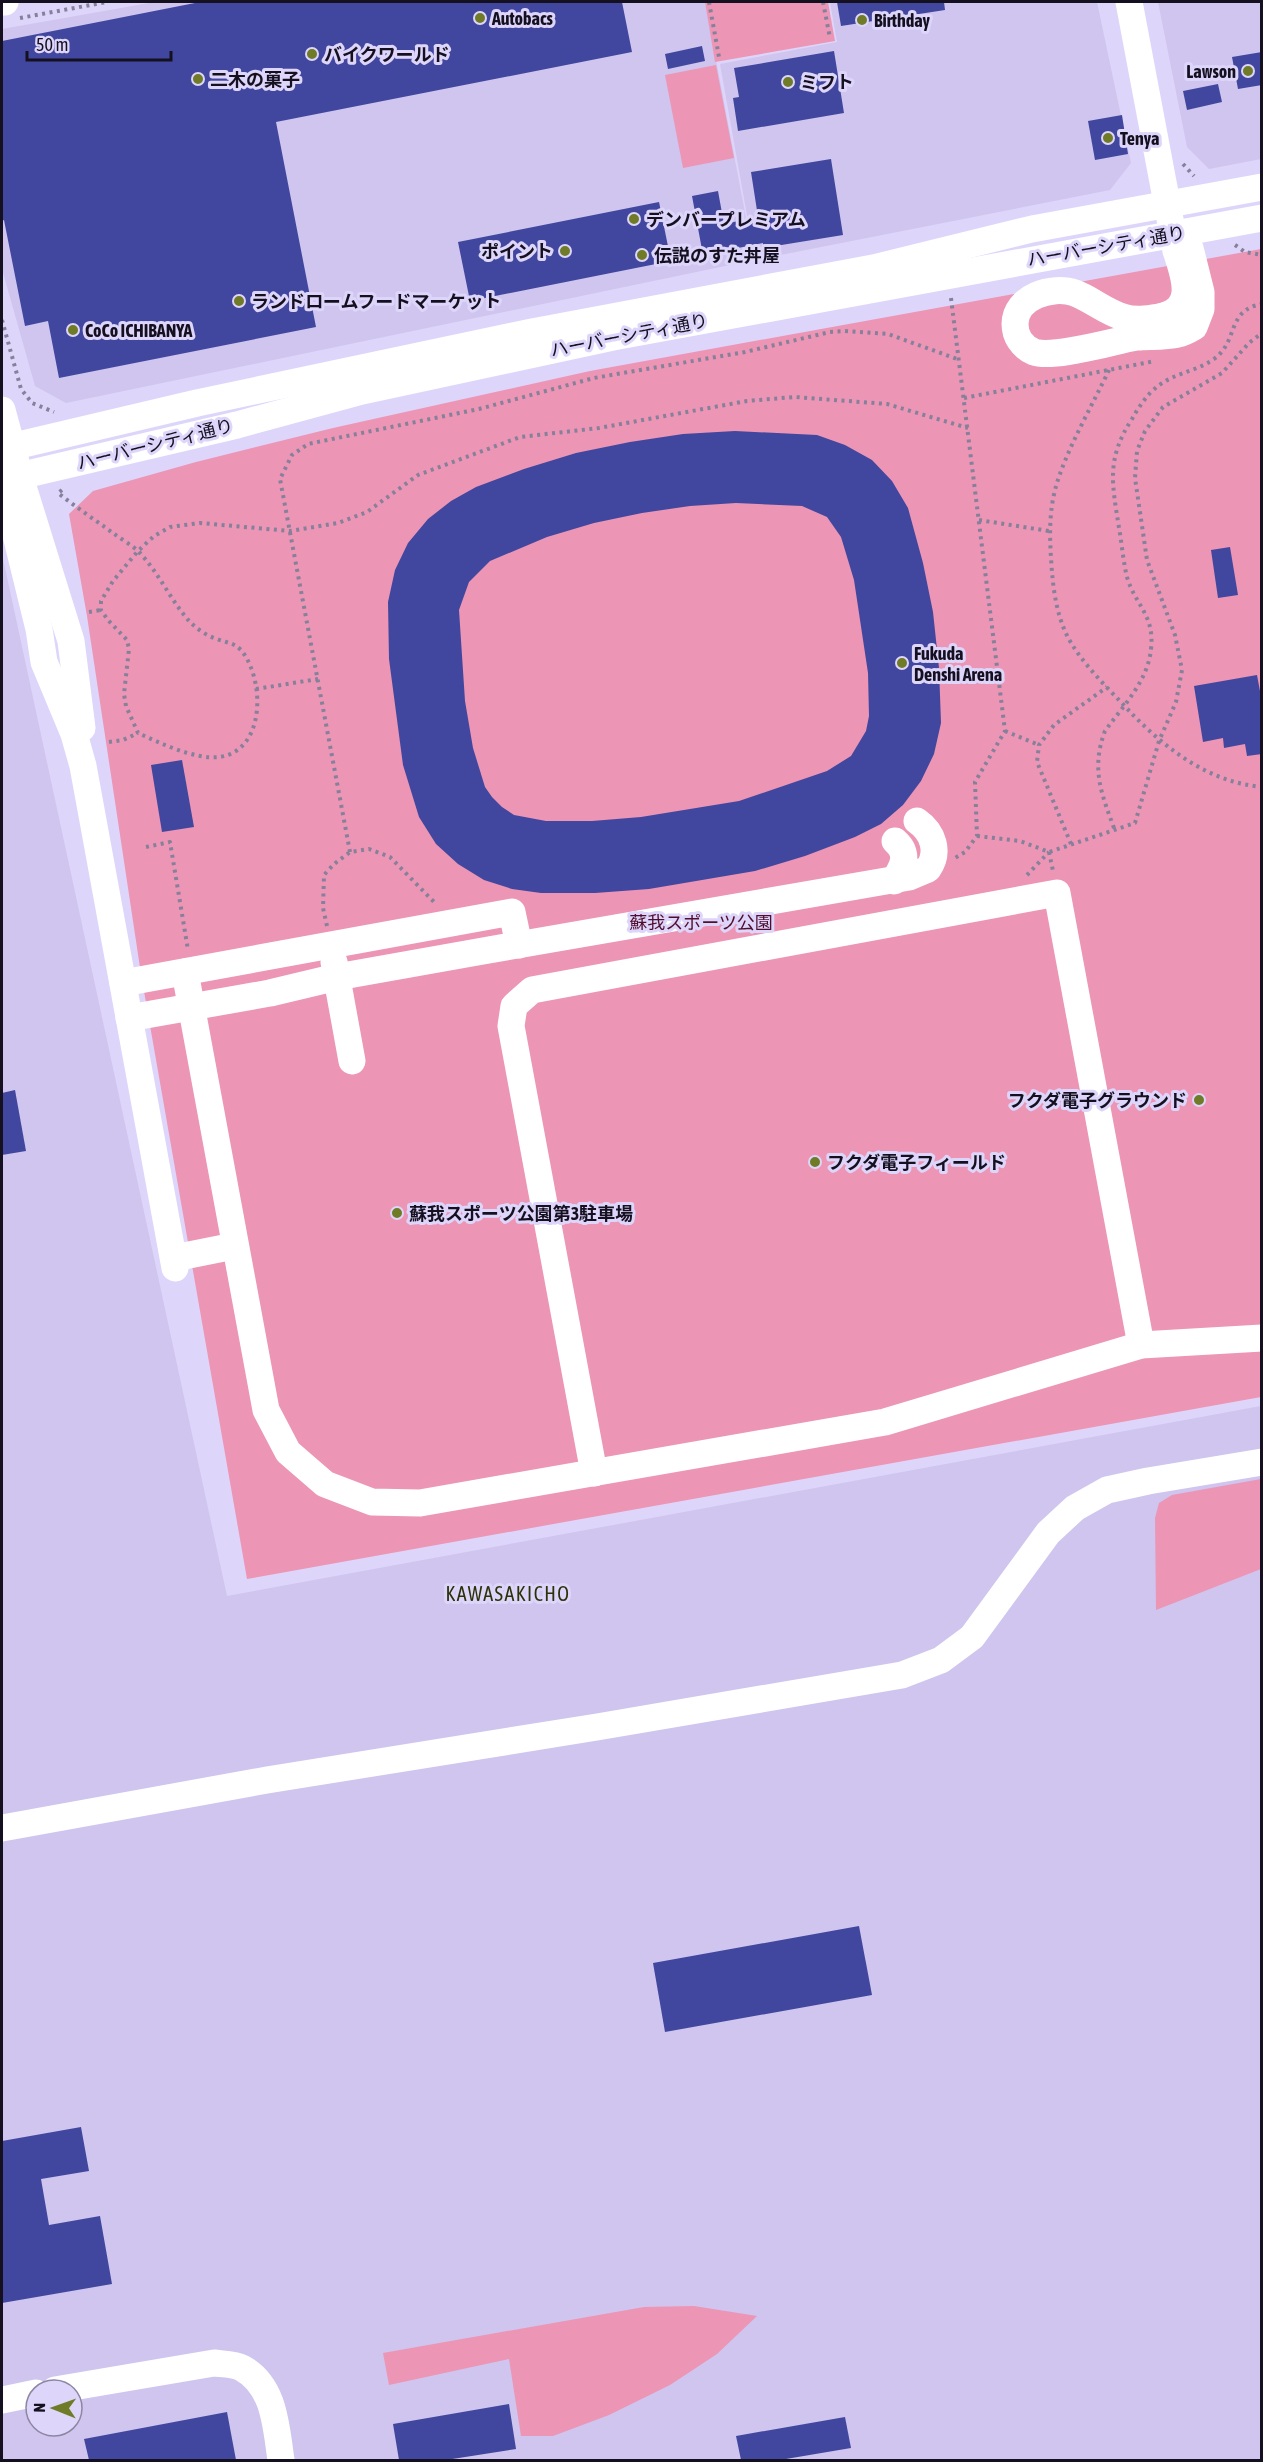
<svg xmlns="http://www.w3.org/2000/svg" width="1263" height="2462" font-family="'Asap Condensed','Noto Sans JP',sans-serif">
  <rect width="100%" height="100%" fill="#ded5fa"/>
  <g fill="#cfc5ee" fill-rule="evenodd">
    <path d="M155,2h550l49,258 -688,143 -31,-17 -33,-117v-240z"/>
    <path d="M830,2h267l34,161 -21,27 -355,70 -35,-196 117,-22z"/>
    <path d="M1158,2h103v157l-52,10 -22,-22z"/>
    <path d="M2,554l225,1042 1034,-190v1054h-1259zM36,2390h36v36h-36z"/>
  </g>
  <g fill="#ec95b5">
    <path d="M705,2h123l7,39 -120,21z"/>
    <path d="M716,65l18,93 -51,10 -18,-93z"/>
    <path d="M1261,249v1148l-1014,182 -106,-605 -54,-358 -18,-102 24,-23 103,-29 137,-34 257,-57z"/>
    <path d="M1261,1479v90l-105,41 -1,-92 4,-15 13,-8z"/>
    <path d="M694,2306l63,10 -40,38 -47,31 -61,30 -56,21h-32l-12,-77 -120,26 -6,-32 261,-46z"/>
  </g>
  <g fill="#41479e" fill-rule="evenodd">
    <path d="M200,2h422l10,50 -356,70 40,205 -257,51 -11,-57 -23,5 -21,-106 -2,1v-180z"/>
    <path d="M837,2h107l1,8 -104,16z"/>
    <path d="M702,46l3,15 -37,8 -3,-15z"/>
    <path d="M834,51l10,62 -106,18 -5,-33 6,-1 -5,-29z"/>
    <path d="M1262,52v33l-24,4 -6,-32z"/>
    <path d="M1218,84l4,18 -35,8 -4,-19z"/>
    <path d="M1122,115l6,39 -33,6 -7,-39z"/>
    <path d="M831,159l12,76 -80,13v-5l-60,12 -11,-59 26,-5 6,33 34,-7 -7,-45z"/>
    <path d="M659,202l12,59 -201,40 -12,-59z"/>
    <path d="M735,431l82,4 28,10 27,15 20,21 16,27 15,55 10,49 6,56 2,55 -7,31 -13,27 -18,24 -22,19 -26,13 -50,19 -50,15 -106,18 -54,4h-54l-29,-4 -28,-9 -26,-16 -22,-20 -17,-27 -16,-52 -14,-106 -1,-57 7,-32 13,-27 20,-24 23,-18 25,-14 48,-18 52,-16 54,-11 53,-8zM736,503l66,3 25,11 14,20 13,43 14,93 1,43 -3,15 -15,25 -24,15 -88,30 -98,16 -49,4h-46l-32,-6 -12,-8 -10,-10 -7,-10 -12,-39 -8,-47 -6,-91 10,-28 21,-21 57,-24 47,-14 48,-10 48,-7z"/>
    <path d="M1230,547l8,48 -20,3 -7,-48z"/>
    <path d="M1257,675l5,27v52l-15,2 -2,-12 -21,4 -1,-10 -20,4 -9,-56z"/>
    <path d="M182,760l12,67 -32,5 -11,-67z"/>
    <path d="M15,1090l11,61 -24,4v-62z"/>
    <path d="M859,1926l13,69 -207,37 -12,-69z"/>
    <path d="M81,2127l8,44 -48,8 8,46 51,-9 12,68 -110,19v-162z"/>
    <path d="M509,2404l7,45 -70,11h-47l-6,-36z"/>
    <path d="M227,2412l9,48h-147l-5,-21z"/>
    <path d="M845,2417l6,31 -71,12h-39l-5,-24z"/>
  </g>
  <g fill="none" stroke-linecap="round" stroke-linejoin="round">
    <g stroke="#87809b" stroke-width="4" stroke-dasharray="3 4.5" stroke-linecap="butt">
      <path d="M709,2l10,55"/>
      <path d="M823,2l7,36"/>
      <path d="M20,18l87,-16"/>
      <path d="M1183,164l11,12"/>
      <path d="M1235,245l10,7 17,3"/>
      <path d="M951,298l54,433 -30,51 2,54 -12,16 -10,6"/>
      <path d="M2,320l19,69 11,14 22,9"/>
      <path d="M1109,370c-16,34 -45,84 -54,120 -7,28 -5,55 -3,82 2,25 7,53 21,74 16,25 40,47 60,69 36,36 76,67 129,72"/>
      <path d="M964,398l191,-37"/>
      <path d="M62,490l-4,3c18,14 37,27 55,40 8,6 19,12 26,19 20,21 32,49 51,70 7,7 17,14 27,17 10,4 16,3 24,11 24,29 25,100 -21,107 -25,3 -60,-14 -82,-24l-12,-27 -2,-12 5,-45 -2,-9 -19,-20 -7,-10v-9l12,-20 25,-30 16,-15 16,-9 30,-4 90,8 48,-8 29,-11 51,-37 102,-38 79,-9 148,-27 48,-4 92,7 81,24"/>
      <path d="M979,520l70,11"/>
      <path d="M89,612l12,-2"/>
      <path d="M256,689l62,-10"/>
      <path d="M1005,731l34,14"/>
      <path d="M109,742l14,-2 15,-7"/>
      <path d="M1114,828c-13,-35 -23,-60 -9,-97 18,-25 43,-50 46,-82 4,-34 -16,-44 -24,-72 -4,-16 -5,-33 -8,-49 -7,-45 -13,-69 13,-109 5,-9 11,-18 18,-26 21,-21 42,-19 64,-34 25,-18 12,-49 48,-55"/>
      <path d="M977,836l43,5 29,11 86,-29 24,-82 17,-39 6,-32 -7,-35 -28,-75 -12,-82 2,-27 8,-20 18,-24 59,-34 27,-30 13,-10"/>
      <path d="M1071,844l-34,-82 2,-17 15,-20 53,-38"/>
      <path d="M146,847l24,-5 18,108"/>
      <path d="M350,852l-70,-373 12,-24 16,-11 171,-35 115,-31 151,-26 85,-20 15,-1 43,3 72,26"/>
      <path d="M1049,852l4,19"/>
      <path d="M1027,875l22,-23"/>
      <path d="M327,926l-4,-18 1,-33 10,-11 16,-12 19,-3 21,8 46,47"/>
    </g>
    <g stroke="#fff" stroke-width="27">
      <path d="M2,2h3"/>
      <path d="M1129,2l47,249c9,27 21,58 -17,66 -12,2 -24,4 -36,0 -17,-5 -32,-18 -48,-24 -23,-8 -60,4 -60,31 0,12 7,23 19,28 20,7 79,-11 103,-15 14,-1 28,0 41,-3 6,-1 11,-4 16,-7l7,-18v-17l-11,-44 -16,-15"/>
      <path d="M2,410l18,67 51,164 11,87"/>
      <path d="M2,449l195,-46 335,-71 341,-64 159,-39 230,-42"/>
      <path d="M2,478l37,151 5,33 30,72 9,32 92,502"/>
      <path d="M2,480l235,-55 125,-34 251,-54 649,-119"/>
      <path d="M894,881c9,-15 16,-27 1,-40"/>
      <path d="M334,962l18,99"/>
      <path d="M185,972l81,438 22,42 37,32 47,18 48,1 465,-81 256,-77 121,-7"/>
      <path d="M123,983l389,-71 7,33"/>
      <path d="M129,1018l141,-25 67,-16 146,-26 426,-74 19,-8c12,-17 5,-37 -11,-48"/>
      <path d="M174,1258l60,-12"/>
      <path d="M594,1473l-83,-447 3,-20 18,-16 525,-97 84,452"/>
      <path d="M2,1828l265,-48 330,-53 305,-52 39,-15 31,-23 76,-104 27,-25 32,-18 41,-9 114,-19"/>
      <path d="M55,2390l159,-27c8,1 21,1 28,5 33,18 34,59 39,92"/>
      <path d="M2,2400l34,-7"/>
    </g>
  </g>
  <g fill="#707b27" stroke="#ded5fa" stroke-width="2">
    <circle cx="480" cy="18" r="6"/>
    <circle cx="862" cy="20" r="6"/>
    <circle cx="312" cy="54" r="6"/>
    <circle cx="1248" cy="71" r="6"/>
    <circle cx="198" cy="79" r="6"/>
    <circle cx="788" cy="82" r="6"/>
    <circle cx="1108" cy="138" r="6"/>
    <circle cx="634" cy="219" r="6"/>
    <circle cx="565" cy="251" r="6"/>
    <circle cx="642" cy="255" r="6"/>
    <circle cx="239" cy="301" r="6"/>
    <circle cx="73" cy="330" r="6"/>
    <circle cx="902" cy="663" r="6"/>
    <circle cx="1199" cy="1100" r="6"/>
    <circle cx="815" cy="1162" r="6"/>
    <circle cx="397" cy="1213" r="6"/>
  </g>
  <g text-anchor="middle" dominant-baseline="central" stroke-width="6" stroke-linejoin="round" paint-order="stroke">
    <g font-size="18" font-weight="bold" fill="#14101f" stroke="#ded5fa" text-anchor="start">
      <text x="492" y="18">Autobacs</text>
      <text x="874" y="20">Birthday</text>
      <text x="324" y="54">バイクワールド</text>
      <text x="1236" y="71" text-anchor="end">Lawson</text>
      <text x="210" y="79">二木の菓子</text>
      <text x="800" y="82">ミフト</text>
      <text x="1120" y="138">Tenya</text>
      <text x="646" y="219">デンバープレミアム</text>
      <text x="553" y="251" text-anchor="end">ポイント</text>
      <text x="654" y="255">伝説のすた丼屋</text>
      <text x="251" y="301">ランドロームフードマーケット</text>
      <text x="85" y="330">CoCo ICHIBANYA</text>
      <text x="914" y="653">Fukuda<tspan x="914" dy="21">Denshi Arena</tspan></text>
      <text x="1187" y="1100" text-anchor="end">フクダ電子グラウンド</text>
      <text x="827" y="1162">フクダ電子フィールド</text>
      <text x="409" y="1213">蘇我スポーツ公園第3駐車場</text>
    </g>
    <g font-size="18" fill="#14101f" stroke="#ded5fa">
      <text transform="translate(1106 246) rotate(-10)">ハーバーシティ通り</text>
      <text transform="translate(629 335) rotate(-11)">ハーバーシティ通り</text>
      <text transform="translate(155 444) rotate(-14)">ハーバーシティ通り</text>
    </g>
    <g font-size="18" fill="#500e2e" stroke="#ded5fa">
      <text x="701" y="922">蘇我スポーツ公園</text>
    </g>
    <g font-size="20" letter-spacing="1.5" fill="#2c3108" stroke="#ded5fa">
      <text x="508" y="1593">KAWASAKICHO</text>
    </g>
  </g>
  <rect width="1263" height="2462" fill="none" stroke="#14101f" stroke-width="6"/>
  <g transform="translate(54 2408) rotate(271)"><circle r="28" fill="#ded5fa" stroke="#8d86a2" stroke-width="1.5"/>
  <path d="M0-4.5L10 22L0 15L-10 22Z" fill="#707b27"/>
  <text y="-9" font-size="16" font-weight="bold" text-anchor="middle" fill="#14101f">N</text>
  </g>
  <path d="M27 51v9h144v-9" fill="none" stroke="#14101f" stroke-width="3"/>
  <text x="36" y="51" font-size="18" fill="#14101f" stroke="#ded5fa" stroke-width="4.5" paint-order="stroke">50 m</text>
</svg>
